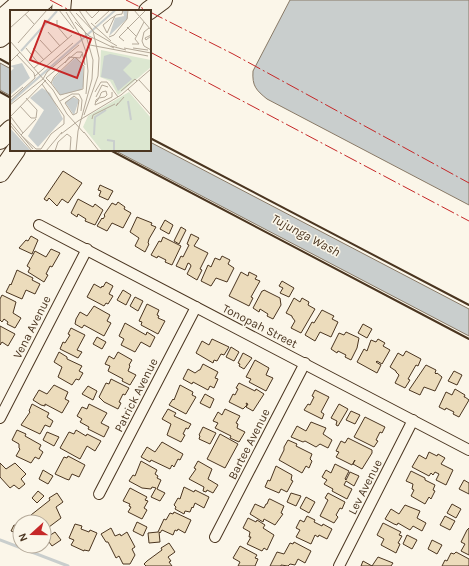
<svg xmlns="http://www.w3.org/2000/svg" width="469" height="566" font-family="Karla,sans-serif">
  <rect width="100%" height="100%" fill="#fbf6e9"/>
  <g fill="#c9cecd" stroke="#887966">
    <path d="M290,0h179v205l-202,-106c-11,-9 -15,-13 -14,-28z"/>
    <path d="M0,63l11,6v27l-11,-6z"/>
    <path d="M150,142l319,167v27l-355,-186h36z"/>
  </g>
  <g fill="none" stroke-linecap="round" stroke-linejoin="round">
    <path stroke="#c9cecd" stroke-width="3" d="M0,540l68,26"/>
  </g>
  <g fill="#ecdcbc" stroke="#4a3520">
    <path d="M63,171l19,12 -14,20 -6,-4 -5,7 -8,-8 -2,3 -3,-2z"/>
    <path d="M100,185l13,6 -5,9 -9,-4 2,-5 -3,-1z"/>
    <path d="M78,199l15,8 2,-3 8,6 -8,15 -10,-4 1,-2 -8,-5 -1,3 -6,-4z"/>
    <path d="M118,202l7,5 -1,2 7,4 -8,15 -11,-5 -5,8 -10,-5 5,-8 1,1 2,-3 -1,-1 8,-12 4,2z"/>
    <path d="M137,217l15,6 -1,2 5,2 -7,12 -1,4 1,1 -4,8 -10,-6 4,-8 -9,-6z"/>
    <path d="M165,220l8,5 -4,9 -9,-5z"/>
    <path d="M181,227l5,3 -7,14 -5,-3z"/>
    <path d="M191,234l8,4 -5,8 14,7 -8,16 2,1 -5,10 -10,-6 4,-8 -1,-2 -2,-1 -3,7 -9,-4 5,-10 2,1 6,-12 -2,-1z"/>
    <path d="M31,236l7,4 -6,14 -13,-6 7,-8 2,1z"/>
    <path d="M163,237l18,9 -9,19 -7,-3 1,-2 -8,-4 -1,2 -6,-3 8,-14 2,1z"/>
    <path d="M51,249l9,4 -8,14 -2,-1 -4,8 2,1 -4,7 -16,-10 2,-4 -3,-2 8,-15 11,6z"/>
    <path d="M222,256l8,4 -2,4 6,4 -7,14 -11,-4 -5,8 -10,-5 7,-16 3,2 4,-9 5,2z"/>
    <path d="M17,270l16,8 -1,2 8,4 -5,10 -9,-4 -4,9 -16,-7 4,-8 1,1z"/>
    <path d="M241,272l7,4 1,-4 8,4 -2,3 5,2 -9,16 2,1 -4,8 -20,-10z"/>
    <path d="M282,281l12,7 -5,9 -9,-4 3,-5 -4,-2z"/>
    <path d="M106,282l7,4 -4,8 4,2 -5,8 -2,-1 -2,3 -17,-9 7,-13 7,4 1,-2 1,1z"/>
    <path d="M123,290l8,5 -5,10 -9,-5z"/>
    <path d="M264,290l16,8 1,7 -8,14 -6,-3 1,-2 -8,-5 -1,3 -6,-4 9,-17h1z"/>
    <path d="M2,295l14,7 -3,11 8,5 -6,10 -8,-4 1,-2 -4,-3 -2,3 -2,-2v-21z"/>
    <path d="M135,297l8,4 -5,10 -8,-5z"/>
    <path d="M294,298l6,4 2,-4 7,4 -1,3 7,4 -14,24 -10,-5 4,-7 -3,-4v-1l-6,-3z"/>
    <path d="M147,304l12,6 -2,5 2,1 -1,2 7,3 -7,13 -17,-9 1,-3 -3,-1z"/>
    <path d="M94,306l16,9 -3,6 4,2 -7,13 -20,-11 -2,3 -7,-4 1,-5 4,-7 7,4z"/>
    <path d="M322,310l12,6 -2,3 6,3 -7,15 -11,-5 -5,9 -10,-6 7,-13 2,1z"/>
    <path d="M125,323l21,12 1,-3 8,5 -5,10 -9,-5 -6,10 -14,-7 3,-6 -5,-3z"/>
    <path d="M363,324l9,5 -5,9 -9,-5z"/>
    <path d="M0,326l15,8 -7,12 -6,-4 -2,3z"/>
    <path d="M71,328l14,7 -8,15 5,2 -4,6 -18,-9 3,-7 2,1 5,-8 -2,-1z"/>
    <path d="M346,332l13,6 -2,10 -6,12 -6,-3 1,-2 -8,-4 -1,2 -6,-4 8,-16 5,2z"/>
    <path d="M97,337l9,5 -4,7 -9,-5z"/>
    <path d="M212,339l17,8 -5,8 -3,-1 -4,7 -3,-1 -1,3 -17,-10 6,-12 7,4z"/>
    <path d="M378,339l7,4 -2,3 7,4 -8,14 -5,-3 -1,1 5,3 -4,8 -20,-11 7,-13 3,2 4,-11 5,2z"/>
    <path d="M231,347l8,5 -5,9 -8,-4z"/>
    <path d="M406,351l15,8 -3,7 -2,-1 -8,14 2,1 -5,8 -10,-5 4,-8 -3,-3v-1l-6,-4 8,-14 5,3z"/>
    <path d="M59,352l8,5v2l15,7 -3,5 4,2 -4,7 -3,-1 -4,6 -14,-8 4,-10 -8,-5z"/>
    <path d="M118,352l14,8 -3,5 1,1 -2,5 8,4 -6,10 -8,-4 1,-2 -15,-8 2,-5 -5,-2 4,-8 5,3z"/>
    <path d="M243,353l9,5 -8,11 -5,-3 1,-2 -2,-1z"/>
    <path d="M255,360l14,8 -3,7 7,3 -7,13 -17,-9 2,-3 -5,-2z"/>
    <path d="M203,364l15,8 -3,6 3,1 -4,9 -4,-2 -2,4 -15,-8 -1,2 -9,-5 5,-10 7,4 4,-3h1z"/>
    <path d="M426,365l10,5 -1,3 1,1 1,-1 5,4 -7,14 -11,-4 -4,8 -11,-5z"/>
    <path d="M454,371l8,4 -5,10 -9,-4z"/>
    <path d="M111,379l18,9 -4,7 -2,-1 -4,8 2,1 -3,6 -14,-7 -5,-5 7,-14 3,1z"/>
    <path d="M239,383l16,8 1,-2 8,5 -11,17 -7,-4 2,-3 -2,-1 1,2 -4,4 -14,-7 4,-8 2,1 3,-6 -2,-1z"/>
    <path d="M54,385l14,7 -3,7 4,2 -7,12 -17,-9v2l-4,-1 -8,-5 6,-10 8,4z"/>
    <path d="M180,385l13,7 -1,3 4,2 -10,17 -17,-9 4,-6 1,1z"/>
    <path d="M88,386l9,5 -4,9 -11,-6z"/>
    <path d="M455,389l10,6 -1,2h1l4,3 -10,17 -6,-3 1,-2 -8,-4 -1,2 -6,-3 7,-15 6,3z"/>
    <path d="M315,390l14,7 -8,15 3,2 -2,5 -18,-9 4,-6 2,1 4,-8 -2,-1z"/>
    <path d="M205,394l9,5 -4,9 -10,-5z"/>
    <path d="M32,404l17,9 -2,4 6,4 -3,6 -5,-2 -5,9 -19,-9 9,-13 -1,-1z"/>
    <path d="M89,404l18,9 -6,10 8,4 -5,10 -16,-8 1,-2 -9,-5 2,-3 -5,-3 5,-9 5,2z"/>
    <path d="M339,404l9,5 -10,17 -2,-1 1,-4 -6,-3z"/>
    <path d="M168,409l8,4 -2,3 17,8 -3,5 -2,-1 -3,6 2,1 -4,7 -14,-7 4,-11 -9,-5z"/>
    <path d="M225,409l15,7 -4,7 2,1 -1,4 8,4 -6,10 -9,-4 1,-2 -16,-8 3,-5 -5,-2 5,-9 4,3z"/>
    <path d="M351,411l9,4 -5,9 -9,-4z"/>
    <path d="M365,417l20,10 -3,6 -2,-1 -4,8 2,1 -4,6 -20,-10z"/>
    <path d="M311,422l15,6 -3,6 9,6 -4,8 -8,-4 -4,3 -11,-6 -2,1 -12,-5 6,-11 9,5z"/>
    <path d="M203,427l13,6 -6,11 -11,-5 1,-3 -1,-1z"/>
    <path d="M17,430l9,4 -1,2 16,9 -2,4 4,3 -4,7 -4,-2 -4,6 -15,-7 4,-7 -1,-1v-4l-7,-4z"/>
    <path d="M76,430l10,6 1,-2 14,7 -6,10 -8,-5 -7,13 -20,-11 9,-16 5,2z"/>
    <path d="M47,432l12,5 -5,9 -11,-6z"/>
    <path d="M220,434l18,10 -13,24 -18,-9z"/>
    <path d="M348,438l24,12v3l-10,16 -9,-5 2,-4 -3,5 -16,-8 3,-5 -3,-1 5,-10 4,2z"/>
    <path d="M288,440l9,4 -1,2 16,8 -2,5 2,2 -3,7 -3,-2 -4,7 -23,-13 5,-10v-3z"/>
    <path d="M162,442l21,12 -3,6 -2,-1 -4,8 -2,-2 -2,4 -19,-9 -1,2 -9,-5 6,-10 8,5z"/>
    <path d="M429,452l8,4 1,-2 7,4 -4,6 12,6 -7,15 -10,-5 3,-6 -4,-2 -2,3 -2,-2 -2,3 -17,-9 7,-12 7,4z"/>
    <path d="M68,456l17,9 -6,12 -7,-3 -3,6 -3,-1 -11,-5 9,-17 3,1z"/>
    <path d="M141,461l16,9 -2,4 3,2 -1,2 4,2 -4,9 8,4 -5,8 -9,-4 5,-9 -4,-1 -1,2 -9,-1 -13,-7 4,-6 2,1z"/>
    <path d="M198,461l14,8 -4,10 10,6 -5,8 -6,-3 -1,2 -3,-1 1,-4 -15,-8 7,-10 -2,-1z"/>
    <path d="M0,463l6,6 9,-6 11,11 -5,5 4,5 -6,5 -5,-4 -4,3 -10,-11z"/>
    <path d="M335,464l14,7 -4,8 1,1 4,-8 9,4 -5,10 -8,-5 -2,4 8,4 -5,10 -15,-8 1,-2 -9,-5 3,-4 -5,-3 4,-7 5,3z"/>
    <path d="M276,466l16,9 -1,5 2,1 -6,11 -6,-3 -2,4 -14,-6 3,-7 2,1z"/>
    <path d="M43,470l10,6 -5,8 -9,-5z"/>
    <path d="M411,471l14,7v2l10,5 -2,5 2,1 -4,8 -2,-2 -4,7 -14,-8 3,-6 -2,-1 1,-5 -7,-3z"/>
    <path d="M464,480l5,3v11l-10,-5z"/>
    <path d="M184,487l10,5 1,-2 14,7 -5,11 -9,-5 -2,5 -1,-1 -2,5 -5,-1 -1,3 -9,-5 1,-2 -2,-2 4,-7 2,1z"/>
    <path d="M130,488l17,9 -2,3 3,1 -4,7 3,2 -5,9 -14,-7 3,-5 -2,-1 1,-2 -7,-3z"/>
    <path d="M38,491l6,5 -7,7 -5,-5z"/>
    <path d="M57,493l6,9 -7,5 5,11 -12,9 -3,-3 -2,2v-4h-7l-6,-7 19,-15 -1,-2z"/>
    <path d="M291,493l10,3 -5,10 -9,-4z"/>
    <path d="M328,493l17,9 -3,7 -2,-1 -4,7 2,2 -4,6 -14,-7 8,-16 -3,-2z"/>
    <path d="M306,497l9,5 -6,11 -9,-5z"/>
    <path d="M269,499h1l14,7 -3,7 2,1 -8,11 -11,-6 -1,3 -13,-8 5,-10 9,4 2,-4h1z"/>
    <path d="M452,504l9,5 -5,9 -9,-5z"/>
    <path d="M405,505l15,6 -3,7 9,5 -4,8 -9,-5 -3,4 -12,-7 -1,2 -3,-1 -9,-5 6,-10 8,5z"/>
    <path d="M174,512l17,8 -6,13 -7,-4 -1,2 -2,-1 -2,5 -11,-5 -2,3 -1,-1 1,10 -11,1 -1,-10 10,-1 6,-13 2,1 4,-7 3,1z"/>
    <path d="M307,516l8,4 -1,2 8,4 1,-2 9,5 -5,10 -8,-4 -1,2 -3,-2 -4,9 -15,-7 4,-7 -4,-2 4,-8 4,2z"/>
    <path d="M445,516l10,5 -5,9 -10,-5z"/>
    <path d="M248,518l8,4 1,-2 8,5 -2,3 11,7 -7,15 -3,-2 -2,3 -15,-7 4,-7h-2l1,-5 -7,-4z"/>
    <path d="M137,522l10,5 -4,9 -10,-5z"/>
    <path d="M383,523l18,9 -2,3 3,1 -4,7 2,1 -4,9 -15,-8 3,-6 -7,-4z"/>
    <path d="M75,524l7,2 -1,3 8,3 1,-2 7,3 -8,18 -5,-1v1l-13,-6 3,-5 -5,-2z"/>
    <path d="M14,525l6,2v7l-9,-3z"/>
    <path d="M111,528l4,8 5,-2 1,2 6,-4 8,15 -3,2 3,6 -5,9h-7l-4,-8 -3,2 -8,-16h-2l-5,-8z"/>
    <path d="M469,528v27l-8,-4 4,-7 -4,-2 6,-12z"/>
    <path d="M55,532l6,8 -9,6 -6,-8z"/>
    <path d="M407,535l10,5 -5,9 -9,-5z"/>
    <path d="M432,540l10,5 -5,9 -9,-5z"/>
    <path d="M294,542l17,9 -6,12 -7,-4 -3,6 -5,-1 -2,2 -7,-1v1h-11l7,-14 7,2 6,-11 3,1z"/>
    <path d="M169,543l6,9 -7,5 3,4 -2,1 3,4h-26l-2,-2 3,-3 15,-11 -1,-2z"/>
    <path d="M240,546l17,9 -2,3 3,1 -3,7h-17l2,-4 -7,-4z"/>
    <path d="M456,552l13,7v7h-27l3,-6 2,1 4,-8 3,1z"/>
    <path d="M378,557l15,6 -2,3h-30l2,-5 9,5z"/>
  </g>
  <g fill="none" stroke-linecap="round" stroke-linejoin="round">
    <defs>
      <g id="street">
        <path d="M39,225l430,225"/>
        <path d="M0,418l87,-169"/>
        <path d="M99,494l97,-187"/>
        <path d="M215,537l90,-174"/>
        <path d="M339,566l74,-146"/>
      </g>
      <g id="highway">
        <path d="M31,11l14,-11"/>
        <path d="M61,11l1,-11"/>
        <path d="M148,11l15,-11"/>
        <path d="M0,20l23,-20"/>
        <path d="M0,38l11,-9"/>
        <path d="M0,140l11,-11"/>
        <path d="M0,173l16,-23"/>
      </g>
    </defs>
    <use href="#street" stroke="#4a3520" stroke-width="12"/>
    <use href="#highway" stroke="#4a3520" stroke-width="20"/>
    <use href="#street" stroke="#fbf6e9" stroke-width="10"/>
    <use href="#highway" stroke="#fbf6e9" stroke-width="18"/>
    <g stroke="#4a3520" stroke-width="2">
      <path d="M0,59l11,6"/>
      <path d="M0,92l11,6"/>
      <path d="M150,138l319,167"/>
      <path d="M110,150l359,189"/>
    </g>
    <g stroke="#c62828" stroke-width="1" stroke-dasharray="14 3 2 3" stroke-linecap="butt">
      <path d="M50,0l21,11"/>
      <path d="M126,0l22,11"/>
      <path d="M150,12l83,42 236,129"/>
      <path d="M150,52l319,169"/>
    </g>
  </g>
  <g text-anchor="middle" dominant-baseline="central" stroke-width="3" stroke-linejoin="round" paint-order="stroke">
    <g font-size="12" fill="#4a3520" stroke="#fbf6e9">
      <text transform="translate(260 326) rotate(27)">Tonopah Street</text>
      <text transform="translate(32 327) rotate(-63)">Vena Avenue</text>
      <text transform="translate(136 395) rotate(-63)">Patrick Avenue</text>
      <text transform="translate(249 444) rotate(-63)">Bartee Avenue</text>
      <text transform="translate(365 487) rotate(-63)">Lev Avenue</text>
    </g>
    <g font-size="13" font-style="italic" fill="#4a3520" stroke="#fbf6e9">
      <text transform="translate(306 235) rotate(28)">Tujunga Wash</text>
    </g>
  </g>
  <g transform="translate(10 10)">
    <rect width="141" height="141" fill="#fbf6e9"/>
    <path d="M91,40l50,10v7l-33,28 -8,-14 -10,-4zM119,82l22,26v32l-49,1 -19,-24 5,-11z" fill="#dce7d0"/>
    <path d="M104,0h3l-107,94v-3zM117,0l1,8 -19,18 6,-18 9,-2 -1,-5zM100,44l19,4 3,3 -9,9 9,9 -14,12 -5,-11 -12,-3 3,-21zM66,47l7,7v23l-2,3 -21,5 -8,-12 2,-5zM12,53l8,15 -20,17v-23l4,-4 -4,-2zM32,78l8,5 13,26 -25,28 -10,-11 16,-26 -14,-12zM63,87l6,3 -5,15 -9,-13zM0,118l21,23h-21z" fill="#c9cecd"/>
    <path fill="none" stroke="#c9cecd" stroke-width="2" d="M11,41l36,-40M118,91l3,19M84,125l1,-18 11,-7M97,130l7,1v10"/>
    <path fill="none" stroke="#b4a999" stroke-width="1" d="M49,0l15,19M59,0l16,22 8,28 -1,19 -14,52 -2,20M69,0l14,21 6,27 -1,18 -14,39M75,0l7,8 8,-8M124,0l17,20M56,2l14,23 6,17 2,19 -2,23M66,3l19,20 22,13M15,4l9,10M105,6l-8,17 -4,-8 5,-4 2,-2 5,-3 1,-1 6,-1 1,-4M47,10v6l11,13M65,12l14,14 25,12M81,13l20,18M85,14l15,-14M117,17l9,9M0,18l20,-18M139,18l-5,4 -2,9 2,5 7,4M38,22l12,14M141,25l-6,3 1,2 5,-4M99,27l5,-2 13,-16 1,-9M30,30l12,13M0,31l43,49 14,24 17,19M114,31l-5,-4 26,-26M8,33l29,-33M122,34h7l-4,-5 9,-17M80,35l58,11M101,36l15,4M16,38l13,16M23,38l11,12M114,38l27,5M123,38l15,2M65,47l9,9 -1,23 -23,6 -9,-12 3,-6zM0,52l10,-10M55,53l4,-6 11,1 2,-4M24,58l38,-33M25,66l38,-33M129,70l12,13M41,73l-5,-5 31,-26h5l3,13M118,79l23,26M111,81l14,-12 2,2M85,82l6,-10h6l11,15M64,86l5,4 -2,13 -4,2 -8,-12zM86,87l6,-12 6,2M0,88l13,-11M0,91l25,-23 -1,-5 -17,-18M50,91l12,-7h7l3,6 -1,11M86,92l2,-2v-1l2,-3 1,-3 1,-1 4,-1 1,4 -2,2 -6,1 -1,1h-1l-1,1 -1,5 17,-8v-5M108,93l-2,3 8,-9M0,95l33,-26 4,-7 32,-27M10,96l11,12h5l1,-8 -11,-12M0,107l36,-37M1,107l12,16 -2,2M82,109l1,-4 22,-11M0,112l23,27M0,115l22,26M74,122l15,19M13,123l13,-14M51,124l17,-13 43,-26 30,-26M12,126l14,13h5l10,-15 13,-10v-8l-22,-32M36,141l16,-19M45,141l3,-9 9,-8 4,3 -1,14"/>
    <path fill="#c62828" fill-opacity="0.15" stroke="#c62828" stroke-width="2" d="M35,11l46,18 -14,39 -47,-18z"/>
    <rect width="141" height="141" fill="none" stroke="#4a3520" stroke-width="2"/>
  </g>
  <g transform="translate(32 534) rotate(249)"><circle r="19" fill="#fbf6e9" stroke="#b4a999"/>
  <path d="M0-3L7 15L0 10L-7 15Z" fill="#c62828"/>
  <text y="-6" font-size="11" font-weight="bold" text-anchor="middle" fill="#4a3520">N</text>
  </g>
</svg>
